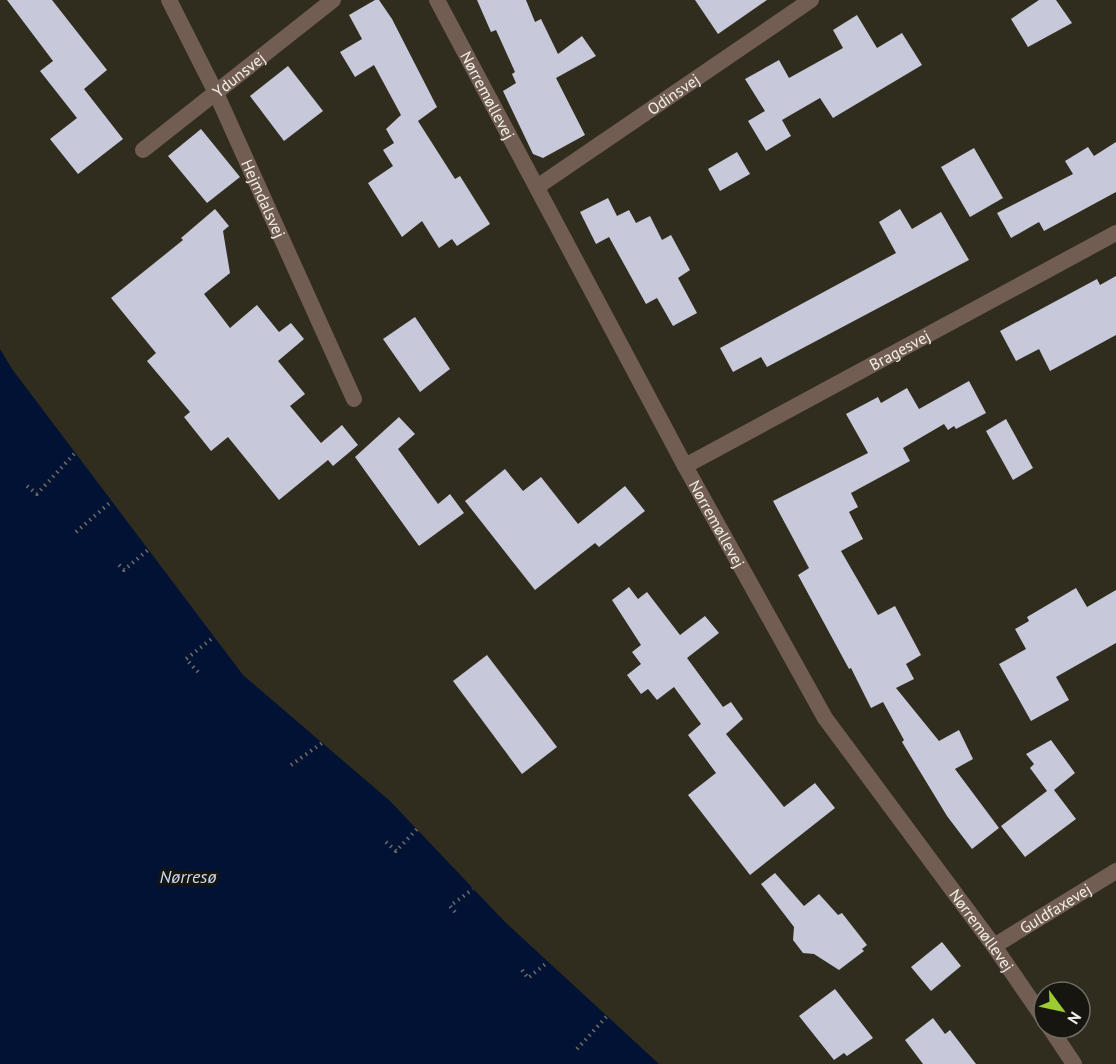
<svg xmlns="http://www.w3.org/2000/svg" width="1116" height="1064" font-family="'PT Sans',sans-serif">
  <rect width="100%" height="100%" fill="#302d1f"/>
  <path fill="#021234" d="M0,349l12,20 231,306 147,126 114,120 155,143h-659z"/>
  <g fill="#c7c8d9">
    <path d="M7,0h45l55,70 -23,19 39,50 -45,35 -28,-35 27,-21 -37,-47 13,-10z"/>
    <path d="M375,0h4l13,19 45,88 -19,14 37,58 5,-3 30,48 -33,22 -5,-7 -13,9 -17,-27 -20,16 -34,-54 25,-17 -10,-16 11,-7 -8,-14 15,-14 -27,-50 -19,12 -15,-25 22,-13 -13,-24z"/>
    <path d="M477,0h49l9,22 6,-3 17,35 24,-18 14,20 -40,22 29,57 -42,23 -10,-4 -30,-63 13,-8 -4,-9 3,-2 -19,-42 -5,2z"/>
    <path d="M695,0h72l-49,34z"/>
    <path d="M1039,0h17l16,23 -44,24 -17,-28z"/>
    <path d="M857,15l20,33 25,-15 20,32 -89,53 -13,-20 -38,22 9,16 -25,15 -18,-30 17,-10 -20,-32 34,-19 10,18 54,-30 -10,-18z"/>
    <path d="M288,66l35,45 -39,30 -34,-45z"/>
    <path d="M201,129l39,48 -33,26 -39,-47z"/>
    <path d="M1116,142v50l-72,39 -5,-9 -28,16 -14,-25 76,-39 -8,-13 23,-14 6,9z"/>
    <path d="M974,148l29,50 -33,19 -29,-50z"/>
    <path d="M737,152l13,22 -30,17 -12,-22z"/>
    <path d="M608,198l9,18 12,-6 7,13 14,-7 12,24 9,-5 19,35 -12,8 19,35 -24,13 -16,-28 -11,6 -37,-67 -13,7 -16,-32z"/>
    <path d="M215,209l14,17 -6,5 7,42 -26,21 26,34 27,-23 22,27 12,-9 13,16 -26,22 27,33 -15,12 31,37 21,-18 16,20 -25,21 -5,-6 -49,40 -51,-63 -17,14 -27,-34 6,-5 -43,-51 9,-8 -45,-55 72,-58 -2,-2z"/>
    <path d="M900,209l12,20 29,-17 28,48 -202,107 -6,-10 -28,15 -13,-24 176,-95 -17,-31z"/>
    <path d="M1116,276v59l-66,36 -11,-22 -23,12 -16,-30 97,-52 3,6z"/>
    <path d="M415,317l35,52 -30,23 -37,-53z"/>
    <path d="M969,381l17,32 -30,16 -2,-3 -6,4 -4,-6 -41,24 7,13 -59,32 7,14 -9,5 14,27 -22,12 37,64 17,-9 26,49 -15,9 8,15 -18,9 43,53 20,-11 14,29 -18,10 44,59 -27,21 -25,-33 -45,-74 2,-2 -21,-38 -12,6 -20,-40 -2,1 -51,-94 11,-7 -36,-67 95,-48 -22,-39 32,-17 3,6 26,-15 12,21z"/>
    <path d="M399,417l16,17 -17,15 40,55 12,-10 14,19 -45,33 -64,-89z"/>
    <path d="M1006,419l27,49 -20,12 -27,-49z"/>
    <path d="M505,469l18,22 18,-14 37,47 47,-38 20,25 -46,36 -4,-4 -60,47 -70,-89z"/>
    <path d="M629,587l9,12 9,-7 33,43 25,-19 14,17 -32,25 36,49 8,-5 12,17 -17,15 58,73 31,-24 20,25 -85,67 -62,-80 28,-22 -28,-38 13,-11 -27,-37 -17,13 -9,-11 -7,5 -14,-19 14,-11 -9,-12 9,-7 -29,-45z"/>
    <path d="M1076,588l11,19 29,-17v53l-60,34 13,23 -38,21 -32,-57 27,-15 -11,-20 14,-8 -2,-4z"/>
    <path d="M487,655l70,92 -35,27 -69,-93z"/>
    <path d="M1051,740l24,33 -21,17 22,29 -51,38 -24,-31 46,-35 -17,-23 4,-4 -8,-10z"/>
    <path d="M775,873l29,33 15,-12 19,21 4,-2 25,32 -5,4 2,2 -25,19 -25,-16 -11,-1 -10,-13 1,-13 -33,-43z"/>
    <path d="M942,942l19,24 -30,25 -20,-24z"/>
    <path d="M835,989l38,49 -26,18 -3,-3 -10,7 -35,-44z"/>
    <path d="M933,1018l12,16 5,-4 26,34h-53l-18,-24z"/>
  </g>
  <g fill="none" stroke-linecap="round" stroke-linejoin="round">
    <g stroke="#706d61" stroke-width="4" stroke-dasharray="1.5 4.5" stroke-linecap="butt">
      <path d="M27,486l10,8 38,-41"/>
      <path d="M76,532l36,-31"/>
      <path d="M119,565l5,5 24,-20"/>
      <path d="M198,672l-12,-13 28,-22"/>
      <path d="M291,765l31,-22"/>
      <path d="M386,842l10,9 21,-22"/>
      <path d="M455,912l-5,-6 23,-17"/>
      <path d="M522,970l6,8 20,-16"/>
      <path d="M577,1049l30,-33"/>
    </g>
    <g stroke="#715d52" stroke-width="16">
      <path id="s1" d="M169,0l47,93 138,306"/>
      <path id="s2" d="M143,150l190,-150"/>
      <path id="s3" d="M537,187l274,-187"/>
      <path id="s4" d="M685,466l431,-233"/>
      <path id="s5" d="M994,946l122,-75"/>
    </g>
    <g stroke="#715d52" stroke-width="16">
      <path id="s6" d="M437,0l248,466 140,252 169,228 50,73"/>
      <path d="M1050,1028l24,36"/>
    </g>
  </g>
  <g text-anchor="middle" dominant-baseline="central" stroke-width="6" stroke-linejoin="round" paint-order="stroke">
    <g font-size="16" fill="#f1efe6" stroke="#16150f">
      <text stroke="none"><textPath href="#s2" startOffset="122">Ydunsvej</textPath></text>
      <text stroke="none"><textPath href="#s3" startOffset="165">Odinsvej</textPath></text>
      <text stroke="none"><textPath href="#s6" startOffset="108">Nørremøllevej</textPath></text>
      <text stroke="none"><textPath href="#s1" startOffset="220">Hejmdalsvej</textPath></text>
      <text stroke="none"><textPath href="#s4" startOffset="244">Bragesvej</textPath></text>
      <text stroke="none"><textPath href="#s6" startOffset="594">Nørremøllevej</textPath></text>
      <text stroke="none"><textPath href="#s5" startOffset="72">Guldfaxevej</textPath></text>
      <text stroke="none"><textPath href="#s6" startOffset="1080">Nørremøllevej</textPath></text>
    </g>
    <g font-size="18" font-style="italic" fill="#cdddf8" stroke="#16150f">
      <text x="188" y="876">Nørresø</text>
    </g>
  </g>
  <g transform="translate(1062 1010) rotate(123)"><circle r="28" fill="#16150f" stroke="#6e6c65" stroke-width="1.5"/>
  <path d="M0-4.5L10 22L0 15L-10 22Z" fill="#9ccb32"/>
  <text y="-9" font-size="16" font-weight="bold" text-anchor="middle" fill="#f1efe6">N</text>
  </g>
</svg>
